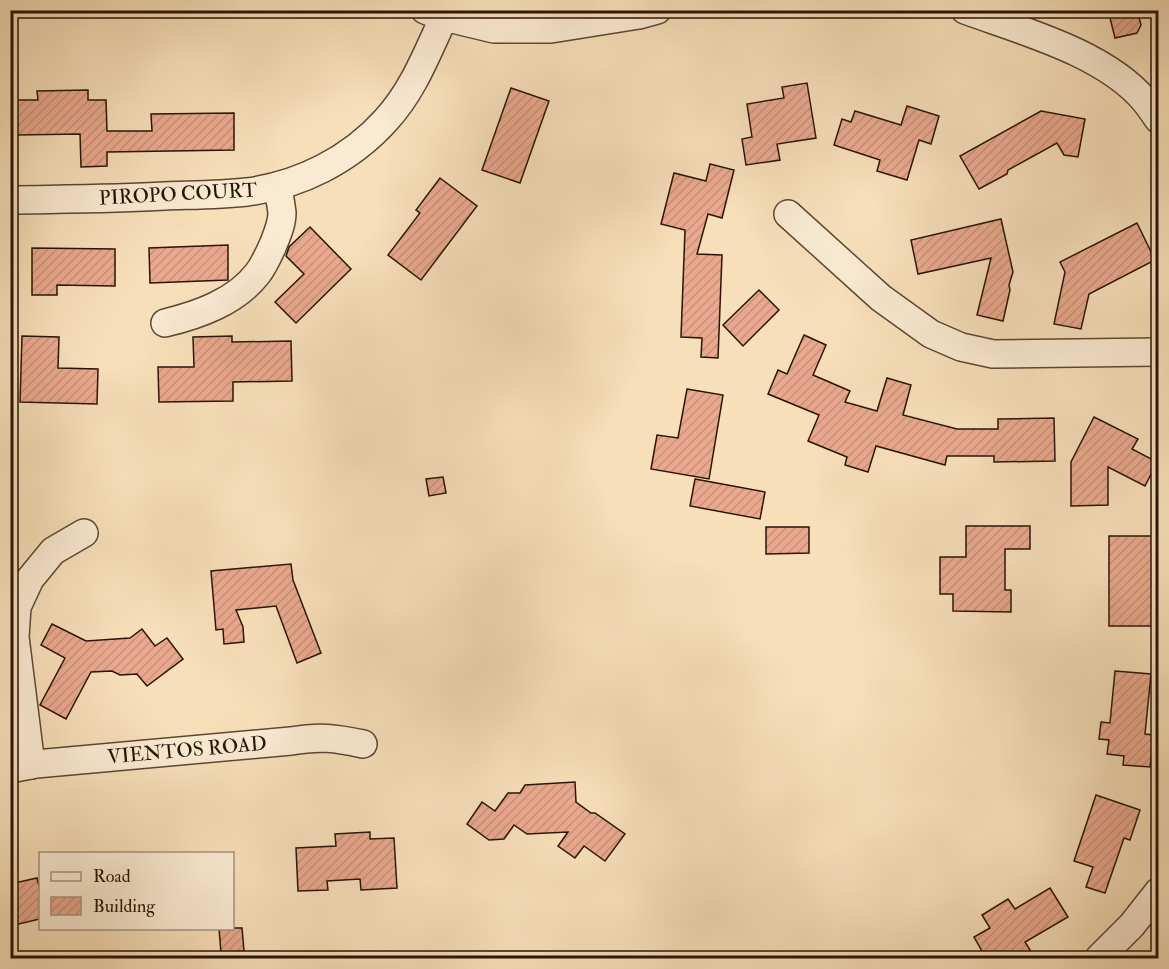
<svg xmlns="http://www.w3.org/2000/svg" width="1169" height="969" font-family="'IM FELL Double Pica',serif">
  <defs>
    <pattern id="building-hatch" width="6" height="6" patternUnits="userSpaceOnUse" patternTransform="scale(1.5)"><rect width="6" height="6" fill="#eaa98e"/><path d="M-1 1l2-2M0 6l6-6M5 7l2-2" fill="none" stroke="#c99179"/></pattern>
  </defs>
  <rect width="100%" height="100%" fill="#f7dfb9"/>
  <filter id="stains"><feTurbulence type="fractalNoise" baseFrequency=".00333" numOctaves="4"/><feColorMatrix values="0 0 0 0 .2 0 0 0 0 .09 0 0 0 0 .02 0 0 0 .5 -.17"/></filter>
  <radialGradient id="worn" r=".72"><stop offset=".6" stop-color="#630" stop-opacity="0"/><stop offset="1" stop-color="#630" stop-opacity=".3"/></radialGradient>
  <g fill="url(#building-hatch)" stroke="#291406" stroke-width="1.5">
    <path d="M1108,10h29l4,15 -4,8 -22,5z"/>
    <path d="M807,83l9,55 -39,6 3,16 -34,5 -4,-26 10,-2 -5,-33 37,-6 -2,-11z"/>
    <path d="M511,88l38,13 -29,82 -38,-13z"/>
    <path d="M88,90v10h18l1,31h45l-1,-17 83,-1v37l-127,2v14l-26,1 -1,-33 -63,1v-35h21l-1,-9z"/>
    <path d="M907,106l32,10 -8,28 -12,-4 -12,40 -30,-9 3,-11 -46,-15 8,-26 9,3 4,-11 46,14z"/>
    <path d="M1041,111l44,8 -7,38 -14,-2 -7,-12 -49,27 -1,4 -28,15 -19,-33z"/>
    <path d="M710,164l24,6 -12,48 -14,-4 -11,40 25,1 -4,103 -17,-1 1,-19 -21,-1 4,-107 -24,-6 13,-51 32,8z"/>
    <path d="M440,178l37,28 -56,74 -33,-25 32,-42 -4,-3z"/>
    <path d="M1001,219l12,53 -4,13 1,5 -7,31 -26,-6 14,-57 -73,16 -7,-34z"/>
    <path d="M1137,223l18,37 -66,34 -8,35 -27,-5 11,-52 -5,-10z"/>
    <path d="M310,227l41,42 -55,54 -21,-21 29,-28 -18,-18 3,-9z"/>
    <path d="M228,245v35l-78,3 -1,-35z"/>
    <path d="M32,248l83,1v37l-58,-1v10h-25z"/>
    <path d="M759,290l20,20 -36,36 -20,-21z"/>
    <path d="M804,335l22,10 -13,30 37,16 -5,11 32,9 10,-33 24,7 -8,30 54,14h41v-10l56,-1 1,43 -61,1v-6h-47l-2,9 -69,-19 -8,26 -23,-7 2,-8 -39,-16 11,-26 -51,-21 10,-24 9,4z"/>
    <path d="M22,336l37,1 -1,31 40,1 -1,35 -77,-2z"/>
    <path d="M232,336v6l59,-1 1,40 -59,1v19l-74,1 -1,-35h36l-1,-30z"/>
    <path d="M687,389l36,6 -14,84 -58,-10 6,-34 21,3z"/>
    <path d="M1094,417l44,22 -6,10 25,13 -12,24 -37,-19v38l-37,1v-44z"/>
    <path d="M443,477l3,16 -17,3 -3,-17z"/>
    <path d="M695,479l70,13 -5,27 -70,-13z"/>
    <path d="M966,526h64v23h-25v41h6v22l-58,-1v-17h-13v-37h26z"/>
    <path d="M766,527h43v26l-43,1z"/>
    <path d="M1109,536h44l-1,56h5v34h-48z"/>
    <path d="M291,564l2,16 28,73 -24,10 -21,-57 -40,4 7,17 1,15 -20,2 -1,-15 -7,1 -5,-59z"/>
    <path d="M52,624l34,17 44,-3 12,-9 13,17 12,-8 16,21 -36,27 -10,-12 -17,1 -8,-4 -21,1 -25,47 -26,-14 25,-47 -24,-13z"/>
    <path d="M1115,671l36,3 -6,60 9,1 -4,32 -27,-2 1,-9 -17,-2 2,-14 -10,-1 2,-17 9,1z"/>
    <path d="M575,782l1,20 15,11h4l30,21 -20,27 -21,-15 -9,12 -17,-12 10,-14 -41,2 -13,-9 -10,14 -15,1 -22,-16 15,-22 13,9 13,-18h12l5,-8z"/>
    <path d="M1096,795l44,15 -10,30 -6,-2 -19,55 -19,-6 7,-20 -19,-6z"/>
    <path d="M370,832v7l24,-1 3,50 -36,2 -1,-11 -33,2 1,9 -30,1 -2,-43 40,-2 -1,-12z"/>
    <path d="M37,878l3,12v29l-30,7v-42z"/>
    <path d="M1050,888l18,29 -43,25 10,16h-49l-12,-21 16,-9 -8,-13 26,-16 7,10z"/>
    <path d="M219,928h23l2,23 -23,2z"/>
  </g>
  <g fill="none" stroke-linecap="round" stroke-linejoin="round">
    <defs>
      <g id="minor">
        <path d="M425,10l19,7 50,12h57l88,-14 18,-5"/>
        <path d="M965,10c57,21 140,43 180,91 5,6 9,12 13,18"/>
        <path d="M10,200c52,-1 104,-1 155,-4 27,-1 55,-1 82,-4 53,-7 103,-32 139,-72 27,-29 41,-67 58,-103"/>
        <path d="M788,214l93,84 50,36 30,13 32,7 165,-2"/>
        <path d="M165,323c33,-8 71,-21 93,-50 6,-8 11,-19 15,-28 4,-10 9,-21 9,-32 -1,-9 -3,-18 -4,-27"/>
        <path d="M31,765l-16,-128 2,-30 13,-28 23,-28 31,-18"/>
        <path d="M10,769l26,-5 255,-23c29,-5 44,-3 72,3"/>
        <path d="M1099,958l33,-33 26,-33"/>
      </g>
    </defs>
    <use href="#minor" stroke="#5c4733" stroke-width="30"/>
    <use href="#minor" stroke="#faead2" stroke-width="27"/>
  </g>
  <g text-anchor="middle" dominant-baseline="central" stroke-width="4.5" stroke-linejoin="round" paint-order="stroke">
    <g font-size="20" fill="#291406" stroke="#faead2">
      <text transform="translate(178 194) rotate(-3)">PIROPO COURT</text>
      <text transform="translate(187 750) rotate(-5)">VIENTOS ROAD</text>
    </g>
  </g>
  <rect width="1169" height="969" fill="none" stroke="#f7dfb9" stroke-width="36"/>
  <rect x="12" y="12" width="1145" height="945" fill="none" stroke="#291406" stroke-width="3"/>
  <rect x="18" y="18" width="1133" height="933" fill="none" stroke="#291406" stroke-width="1.5"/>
  <rect x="39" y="852" width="195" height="78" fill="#faead2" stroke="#a69480" stroke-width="1.5"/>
  <rect x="51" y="872" width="30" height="9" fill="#faead2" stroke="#a69480" stroke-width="1.5"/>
  <text x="93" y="882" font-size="18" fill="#291406">Road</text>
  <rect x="51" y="897" width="30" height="18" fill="url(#building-hatch)" stroke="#a69480" stroke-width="1.5"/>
  <text x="93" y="912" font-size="18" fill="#291406">Building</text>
  <rect width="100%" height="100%" filter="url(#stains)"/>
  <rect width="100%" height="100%" fill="url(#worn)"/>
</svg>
